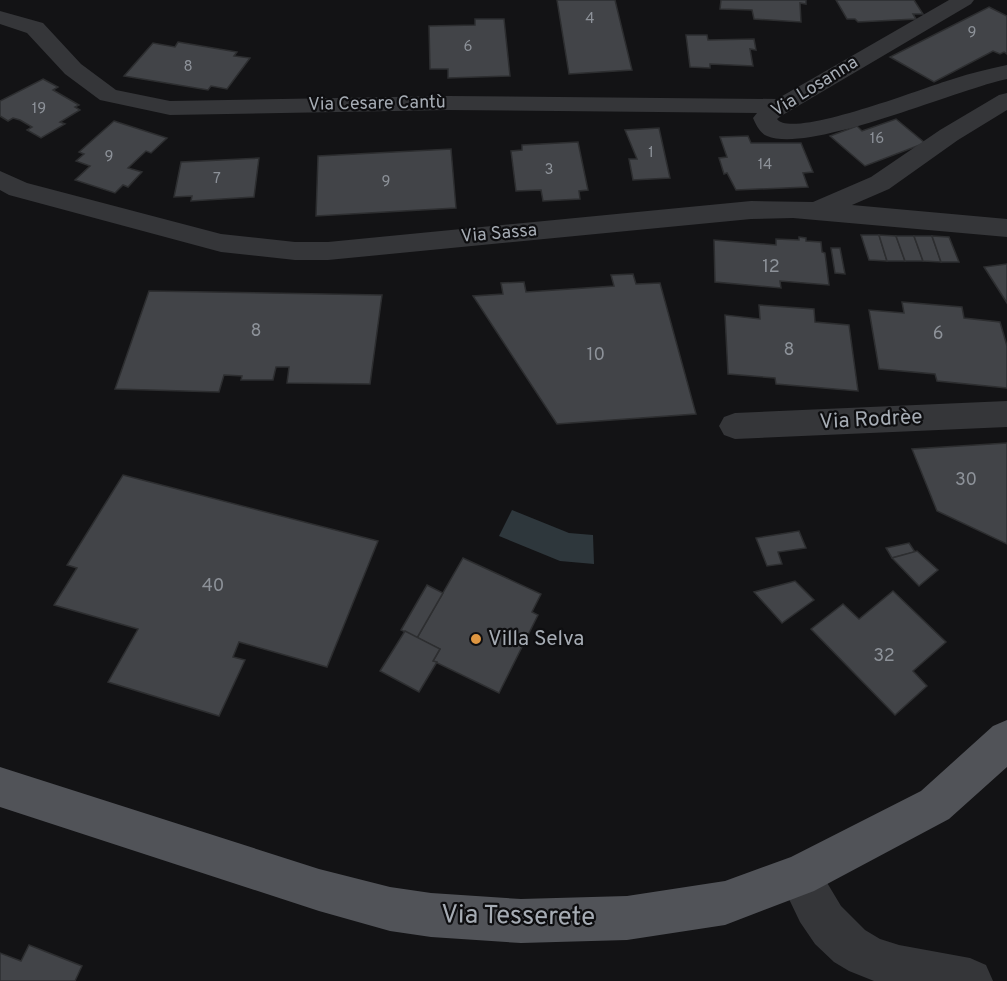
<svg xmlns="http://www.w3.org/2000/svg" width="1007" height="981" font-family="Overpass,sans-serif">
  <rect width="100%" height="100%" fill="#131315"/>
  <path fill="#2e373c" d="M512,510l57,23 24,2 1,29 -34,-3 -61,-25z"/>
  <g fill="#424448" stroke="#2d2e30" stroke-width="1.5">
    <path d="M557,0h58l17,70 -63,4z"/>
    <path d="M721,0h85v4l-6,-1 1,19 -47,-3 -2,-9 -32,-1z"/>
    <path d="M836,0h78l9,14h-10l3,5 -58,3 -3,-3h-8z"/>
    <path d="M989,7l18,9v38l-3,-2 -4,2 -7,-3 -59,31 -44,-25z"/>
    <path d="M475,19h29l6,57 -62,2v-9h-18l-1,-43 46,-1z"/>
    <path d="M686,35h21l1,5 46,-1 2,11 -6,-1 3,17 -43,-2v4l-20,-1z"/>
    <path d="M178,42l59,10 -3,4 16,2 -23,31 -16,-3 -3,4 -84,-14 29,-33 22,4z"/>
    <path d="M43,79l15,8 -5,3 26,15 -4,2 5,3 -20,12 5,2 -24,14 -14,-8 5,-3 -12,-7 -7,-2 -5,3 -8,-5v-15z"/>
    <path d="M896,119l29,24 -60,23 -35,-30 27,-10 5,5z"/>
    <path d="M114,121l53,17 -16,15 -5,-2 -18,17 14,4 -14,15 -5,-2 -8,8 -40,-13 15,-14 -14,-5 8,-7 -5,-2z"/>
    <path d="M659,128l11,50 -37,2 -4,-21h8l-12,-29z"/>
    <path d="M748,136l3,7h50l12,29 -10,1 5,14 -72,3 -9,-17 -3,1 -5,-16 8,-1 -7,-20z"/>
    <path d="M578,142l10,48 -9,1 1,8 -37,2 -2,-11 -25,1 -5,-40 11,-1v-5z"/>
    <path d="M451,149l5,59 -140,8 2,-60z"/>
    <path d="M259,158l-5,39 -63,4 1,-5 -18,1 7,-35z"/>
    <path d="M861,235h18l8,26 -18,-1z"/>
    <path d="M879,235l17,1 9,25h-18z"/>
    <path d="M896,236h18l9,25h-18z"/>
    <path d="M914,236h18l9,26 -18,-1z"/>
    <path d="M932,236l17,1 10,25h-18z"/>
    <path d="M799,237l7,1v3l15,1 1,10 3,1 4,32 -49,-4 1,7 -66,-6 -1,-42 62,5v-6l23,1z"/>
    <path d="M831,248h9l5,26 -10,-1z"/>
    <path d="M1007,264v39l-23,-36z"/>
    <path d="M633,274l3,10 24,-1 36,131 -139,10 -84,-128 30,-2 -2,-11 23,-1 2,10 88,-6 -3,-11z"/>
    <path d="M149,291l233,4 -12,89 -83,-1 2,-16h-13l-3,13h-32l1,-4 -18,-1 -5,17 -104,-3z"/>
    <path d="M902,302l60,5 2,11 36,4 7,24v42l-70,-7 -2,-7 -56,-5 -10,-59 35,3z"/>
    <path d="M759,305l55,4 1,13 34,3 9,66 -82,-7 -1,-6 -47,-4 -3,-59 35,4z"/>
    <path d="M1007,443v101l-70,-33 -25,-62z"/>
    <path d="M123,475l255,66 -51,126 -88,-25 -6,15 12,3 -26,56 -111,-34 30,-53 -84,-24 23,-37 -10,-3z"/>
    <path d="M799,531l7,17 -28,4 4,12 -15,2 -11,-28z"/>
    <path d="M909,543l6,9 -23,6 -6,-10z"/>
    <path d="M917,551l21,19 -19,16 -27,-28z"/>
    <path d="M463,558l78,36 -9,18 6,3 -39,78 -66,-32 7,-12 -23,-11z"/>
    <path d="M795,581l19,19 -32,23 -28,-31z"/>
    <path d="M427,585l16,8 -26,45 -16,-8z"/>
    <path d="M893,591l53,51 -33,29 14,15 -32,29 -84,-86 32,-25 16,15z"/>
    <path d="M405,631l35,18 -7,12 4,1 -18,30 -39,-21z"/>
    <path d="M29,945l53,21 -7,15h-75v-28l21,8z"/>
  </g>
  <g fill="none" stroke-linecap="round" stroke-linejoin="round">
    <g fill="#353639" fill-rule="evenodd">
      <path d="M949,0h25l-3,4 -190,112 -4,3c15,21 151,-33 176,-40 18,-6 36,-10 54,-14v14c-52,11 -197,75 -240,57 -7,-3 -11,-11 -14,-18l4,-5 -309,-3 -278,5 -70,-15 -35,-26 -38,-41 -27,-9v-13l43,12 38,41 35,26 54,11 278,-5 329,3z"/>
      <path d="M1007,93v17l-49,30 -69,49 -37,16 155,14v18l-214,-19 -42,1 -423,41h-33l-74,-8 -212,-57 -9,-5v-19l27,12 194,51 74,8h33l423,-41 62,1 58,-25 69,-47 59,-35z"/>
      <path d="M1007,401v26l-272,12 -11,-4 -5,-9 5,-9 11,-4z"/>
      <path d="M799,855l15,6 27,45 24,24 15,9 19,6 71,13 16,7 7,16h-119l-25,-10 -15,-9 -19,-18 -15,-22 -22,-46 6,-15z"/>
    </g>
    <path fill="#515358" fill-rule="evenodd" d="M1007,720v47l-58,52 -135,72 -89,34 -98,15 -106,3 -90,-6 -41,-6 -71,-20 -319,-104v-40l319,102 71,18 41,6 90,6 106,-3 98,-15 66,-24 130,-66 72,-65z"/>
  </g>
  <circle fill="#de9641" stroke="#0e0e10" stroke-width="2" cx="476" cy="639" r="6"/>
  <g text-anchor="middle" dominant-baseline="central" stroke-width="4.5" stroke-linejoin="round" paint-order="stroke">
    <g font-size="15" fill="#8d9299">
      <text x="590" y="19">4</text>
      <text x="972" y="33">9</text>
      <text x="468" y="47">6</text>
      <text x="188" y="67">8</text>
      <text x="39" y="109">19</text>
      <text x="877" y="139">16</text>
      <text x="651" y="153">1</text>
      <text x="109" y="157">9</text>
      <text x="765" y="165">14</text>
      <text x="549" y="170">3</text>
      <text x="217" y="179">7</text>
      <text x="386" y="182">9</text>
    </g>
    <g font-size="18" fill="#a6acb4" stroke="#0e0e10">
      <text transform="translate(815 87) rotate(-32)">Via Losanna</text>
      <text transform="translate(377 104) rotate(-1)">Via Cesare Cantù</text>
      <text transform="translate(499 234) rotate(-5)">Via Sassa</text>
    </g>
    <g font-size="18" fill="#8d9299">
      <text x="771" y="267">12</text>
      <text x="256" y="331">8</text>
      <text x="938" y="334">6</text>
      <text x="789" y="350">8</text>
      <text x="596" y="355">10</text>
      <text x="966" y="480">30</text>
      <text x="213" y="586">40</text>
      <text x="884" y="656">32</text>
    </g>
    <g font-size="21" fill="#a6acb4" stroke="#0e0e10">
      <text transform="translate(871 420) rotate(-3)">Via Rodrèe</text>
    </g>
    <g font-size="21" fill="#a6acb4" stroke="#0e0e10" text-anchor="start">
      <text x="488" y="639">Villa Selva</text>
    </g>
    <g font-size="26" fill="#a6acb4" stroke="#0e0e10">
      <text transform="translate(518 917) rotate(1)">Via Tesserete</text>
    </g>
  </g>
</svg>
